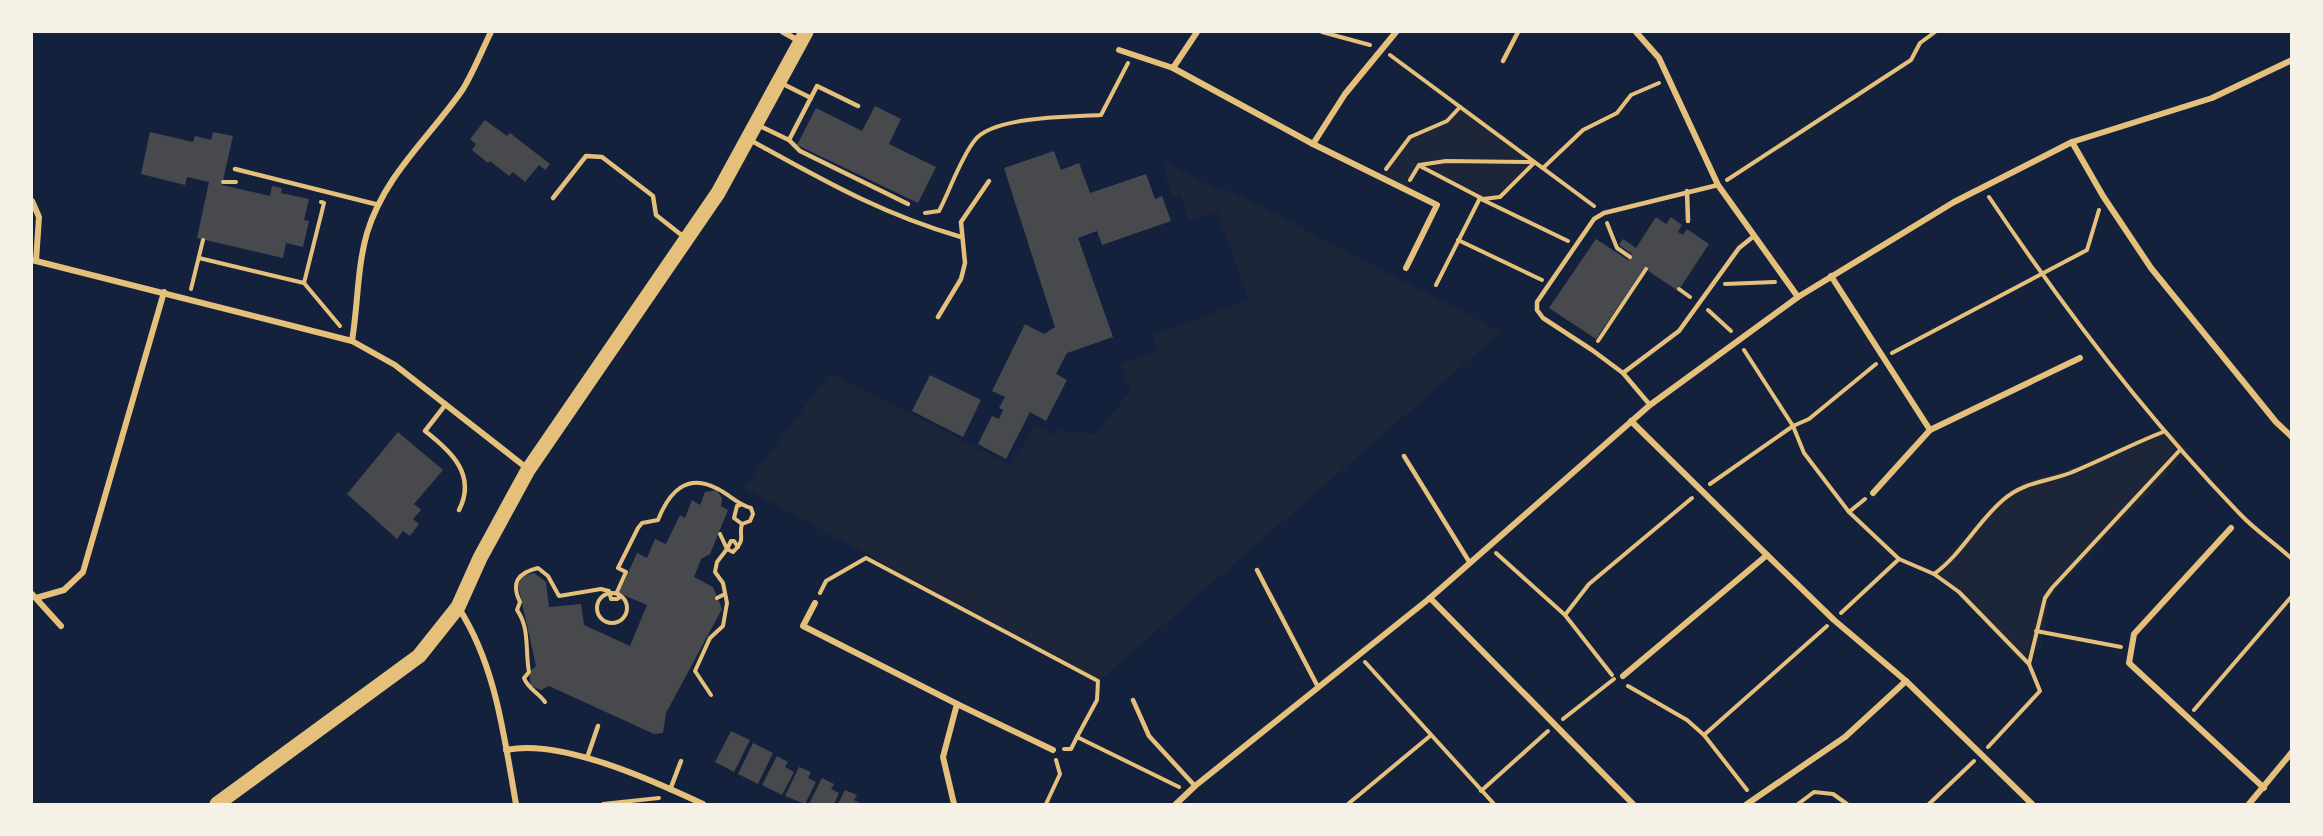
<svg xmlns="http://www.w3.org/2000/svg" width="2323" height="836" font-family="Overpass,sans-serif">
  <rect width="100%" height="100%" fill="#14213d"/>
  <g fill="#1d2539">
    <path d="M1460,107l75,55 -35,35 -20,1 -61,-33 -14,24 -24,-12c8,-13 17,-33 31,-41 20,-12 30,-10 48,-29z"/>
    <path d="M1167,163l52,28h12l270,141 -401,348 -356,-192 86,-115 182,92 22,-40 18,10 2,-5 42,4 35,-44 -11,-26 38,-12 -6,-17 97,-35 -32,-88 -28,8 -8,-25 -9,2 -8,-27z"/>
    <path d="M2166,428l24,22 -135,141 -6,10 -8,46 -22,14 -61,-68 -25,-16 3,-8 43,-49 42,-37 48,-14z"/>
  </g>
  <g fill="#48494c">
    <path d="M875,106l26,13 -12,25 47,23 -18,36 -121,-58 19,-37 46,23z"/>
    <path d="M485,120l22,16 3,-3 40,31 -5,6 -6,-5 -14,17 -12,-10 -4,4 -19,-15 -2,2 -16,-13 4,-6 -6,-5z"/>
    <path d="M150,132l43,10 2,-6 16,4 2,-8 20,4 -11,49 48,11 2,-10 10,2 -1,5 28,6 -5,21 5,1 -6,26 -17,-4 -3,15 -86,-20 12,-56 -22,-5 -2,8 -44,-11z"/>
    <path d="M1054,151l7,19 18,-7 11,30 56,-19 9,25 7,-3 9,25 -69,24 -5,-14 -19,7 35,99 -46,16 -11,21 11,6 -21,41 -16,-9 -24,47 -28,-15 14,-28 7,3 4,-9 -4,-2 6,-11 -13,-6 33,-67 19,10 11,-7 -51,-159z"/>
    <path d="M1656,217l10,7 5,-7 11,8 -4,7 5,3 4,-6 22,15 -31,47 -34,-23 -48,71 -47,-31 47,-69 32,21 4,-6 -13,-9 4,-6 13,9z"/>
    <path d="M930,375l51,25 -18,37 -51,-26z"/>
    <path d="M398,432l45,38 -29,34 7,6 -8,9 6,5 -9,12 -7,-5 -6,8 -50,-45z"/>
    <path d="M717,490l5,8 -1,8 7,4 -18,44 -9,5 -7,18 19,10 9,22 -56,104 -3,20 -9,1 -105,-48 -8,4 -10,-4 -2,-14 7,-6 -18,-81 5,-9 11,-3 12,9 3,25 32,-3 3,21 46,21 17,-41 -28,-12 18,-40 10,5 8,-19 11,5 14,-29 5,3 7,-18 8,5 5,-13z"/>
    <path d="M731,731l19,9 -16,32 -19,-10z"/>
    <path d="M753,743l20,10 -15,31 -20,-10z"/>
    <path d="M777,756l11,6 -3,5 9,5 -12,23 -20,-10z"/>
    <path d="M799,767l12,5 -3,6 8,4 -11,22 -20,-8z"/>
    <path d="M822,778l12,6 -3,5 8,4 -5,11h-25z"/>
    <path d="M845,790l12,5 -3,5 8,4h-24z"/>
  </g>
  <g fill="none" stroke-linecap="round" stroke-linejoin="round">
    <g stroke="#e5c07b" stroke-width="4">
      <path d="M1322,32l48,13"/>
      <path d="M1390,55l204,151"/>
      <path d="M1420,166l63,33 17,-2 34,-34"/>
      <path d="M1543,168l40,-38 34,-17 14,-18 28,-12"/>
      <path d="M1386,169l24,-32 37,-16 13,-14"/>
      <path d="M1410,180l9,-15 27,-4 88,1"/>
      <path d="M1727,180l184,-120 9,-17 15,-11"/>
      <path d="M223,182h13"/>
      <path d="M1989,197c75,112 157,220 251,317 16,17 35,29 52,45"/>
      <path d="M1483,200l85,41"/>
      <path d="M925,213l14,-2c11,-21 22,-54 36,-71 19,-24 96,-23 126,-25l27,-52"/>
      <path d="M1607,223l10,25 13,9"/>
      <path d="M1458,240l84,40"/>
      <path d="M199,258l105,25 20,-80 -3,-1"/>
      <path d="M304,283l36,43"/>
      <path d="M1725,284l50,-2"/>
      <path d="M1436,285l44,-87"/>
      <path d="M191,289l12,-49"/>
      <path d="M1679,289l11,8"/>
      <path d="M1708,310l23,21"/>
      <path d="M1598,341l48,-72"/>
      <path d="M1744,350l49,76 11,27 45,59 50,47 35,15 25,18 70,72 11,27 -52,56"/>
      <path d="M1892,353l195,-103 12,-40"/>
      <path d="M1710,484l83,-58 16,-7 67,-55"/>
      <path d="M740,505l-3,1 -3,12 8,6"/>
      <path d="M1849,512l16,-13"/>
      <path d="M720,534l7,15 4,-8h3l4,6"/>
      <path d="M1496,553l69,62 47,60"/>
      <path d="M1934,574c28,-20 43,-52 69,-74 20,-18 43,-18 67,-27 32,-13 62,-29 93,-41"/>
      <circle cx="612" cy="608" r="15"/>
      <path d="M820,593l6,-12 40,-23 232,123 -1,19 -20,37"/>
      <path d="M717,598l8,-4"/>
      <path d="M1841,613l58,-54"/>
      <path d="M1565,615l24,-31 103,-86"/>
      <path d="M2036,631l85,16"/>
      <path d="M1365,662l129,142"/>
      <path d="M2029,664l16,-66 7,-10 128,-138"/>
      <path d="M1628,686l59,34 17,15 43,55"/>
      <path d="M545,702c-7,-10 -17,-13 -21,-24l5,-6c-4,-21 1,-44 -12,-62l3,-8c-9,-19 -3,-29 18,-34l10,8 11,20 42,-7 8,2 2,8h6l3,-2 -3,-5 9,-20 -8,-4 20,-40 4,-5 16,-3c11,-28 29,-48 60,-31 12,6 19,15 33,19l2,6 -3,7 -8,3c-4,13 5,14 -9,28l-6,-3 -10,13 -2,10 8,11 4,20 -4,23 -13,12 -15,33 16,24"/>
      <path d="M2194,710l98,-114"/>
      <path d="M1563,719l51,-40"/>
      <path d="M1704,735l123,-109"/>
      <path d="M1064,749h7l6,-12 102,50"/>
      <path d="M1481,791l67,-60"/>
      <path d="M603,804l56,-6"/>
      <path d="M1046,804l14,-30 -4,-14"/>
      <path d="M1348,804l82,-68"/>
      <path d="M1798,804l16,-12 19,2 14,10"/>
      <path d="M1929,804l45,-43"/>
    </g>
    <g stroke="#e5c07b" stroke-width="4.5">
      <path d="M1503,61l15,-29"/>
      <path d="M781,83l30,15"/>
      <path d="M758,125l31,15 28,-54 41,20"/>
      <path d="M750,140c71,39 131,74 211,97"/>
      <path d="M789,140l11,11 108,53"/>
      <path d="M235,169l144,36"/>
      <path d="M1687,191l1,30"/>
      <path d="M553,198l33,-42 16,1 51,39 3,19 28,22"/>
      <path d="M938,317l23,-38 4,-16 -4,-41 28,-41"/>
      <path d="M1623,373l-31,-23 -49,-32 -6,-8v-8l57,-83 10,-6 114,-28"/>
      <path d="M446,404l-21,27c26,20 52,44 34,79"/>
      <path d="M1650,405l-27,-32 56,-42 60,-83 15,-12"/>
      <path d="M1404,456l66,107"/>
      <path d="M1257,570l61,117"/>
      <path d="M1133,700l16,36 46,50"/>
      <path d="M587,758l11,-32"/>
      <path d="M670,790l11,-29"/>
    </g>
    <g stroke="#e5c07b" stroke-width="6">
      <path d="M783,32l18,10"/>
      <path d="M1396,32l-51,62 -32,50 124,61 -31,63"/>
      <path d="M1636,32l23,26 59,127 80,112"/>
      <path d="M1119,50l54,18 140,76"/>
      <path d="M1173,68l24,-36"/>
      <path d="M2072,142l31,54 48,72 125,154 16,15"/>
      <path d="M32,201l7,16 -3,44"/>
      <path d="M32,260l320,81 43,24 133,104"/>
      <path d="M1831,276l99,154"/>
      <path d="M352,341c6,-36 5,-73 15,-108 18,-59 63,-96 96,-144 11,-18 19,-39 28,-57"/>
      <path d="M1631,421l136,134 67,65 72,61 126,123"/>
      <path d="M1873,493l57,-63 150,-72"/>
      <path d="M2231,528l-97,106 -5,29 135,125"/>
      <path d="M32,594l29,32"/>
      <path d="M36,598l28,-8 19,-18 81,-280"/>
      <path d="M1430,598l203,206"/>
      <path d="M815,603l-12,23 154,78"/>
      <path d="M458,607c38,58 46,130 58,197"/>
      <path d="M1623,676l144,-121"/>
      <path d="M506,750c54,-12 148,31 197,54"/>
      <path d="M954,804l-11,-47 14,-53 96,46"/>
      <path d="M1176,804l19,-18 235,-188 220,-193 148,-108 156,-95 118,-60 140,-44 80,-38"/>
      <path d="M1747,804l98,-67 61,-56"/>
      <path d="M2249,804l43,-52"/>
    </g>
    <path stroke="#e5c07b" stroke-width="15" d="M217,804l202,-148 39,-49 22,-49 48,-88 190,-277 88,-161"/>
  </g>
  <rect width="2323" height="836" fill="none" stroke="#f6f1e7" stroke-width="66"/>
</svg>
